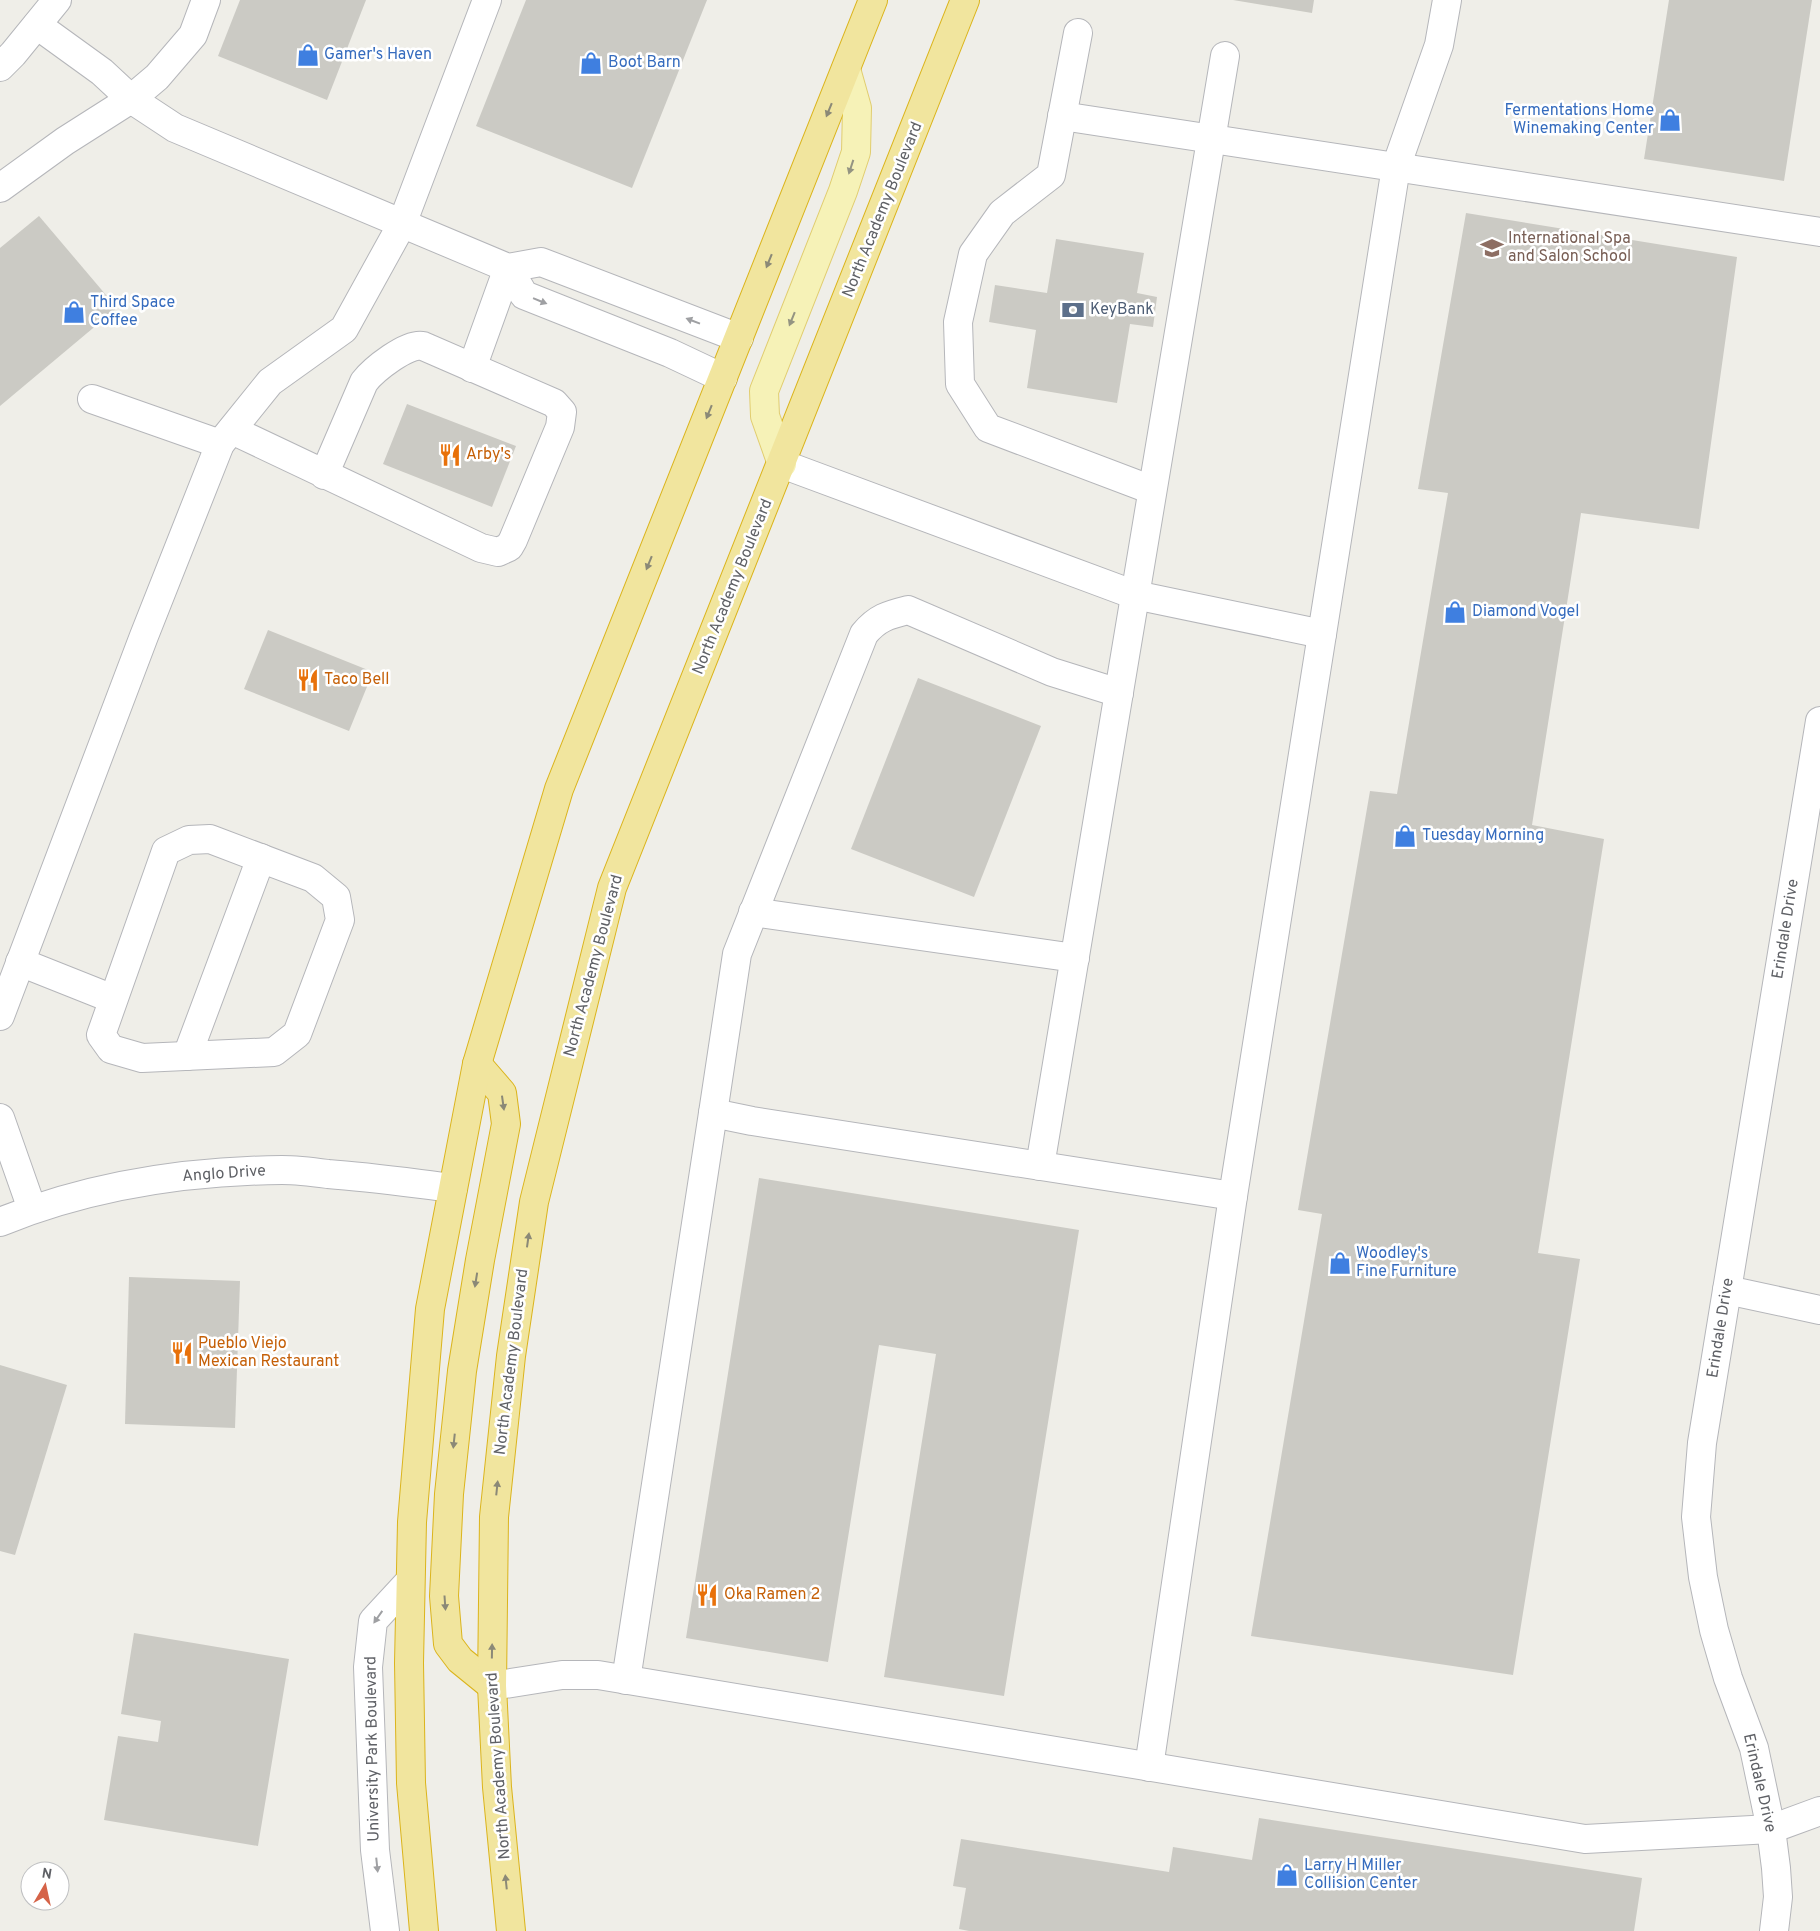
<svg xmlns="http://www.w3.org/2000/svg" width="1820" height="1931" font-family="Overpass,sans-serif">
  <rect width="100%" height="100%" fill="#efeee8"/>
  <g fill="#cbcac4">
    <path d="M240,0h126l-39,100 -109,-44z"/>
    <path d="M526,0h181l-75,188 -156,-62z"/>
    <path d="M1233,0h81l-2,13z"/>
    <path d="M1669,0h143l-28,181 -140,-22z"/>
    <path d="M1466,213l271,44 -38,272 -118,-16 -7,46 -42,266 72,14 -66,414 42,6 -67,416 -262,-39 71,-422 -24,-4 72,-419 27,3 51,-301 -30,-4z"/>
    <path d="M39,216l78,92 -117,98v-158z"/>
    <path d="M1056,239l88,14 -7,40 20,4 -4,30 -23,-3 -13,79 -90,-15 9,-58 -47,-8 6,-37 52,8z"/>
    <path d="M407,404l109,42 -24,61 -109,-43z"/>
    <path d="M268,630l105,42 -24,59 -105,-42z"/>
    <path d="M918,678l123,48 -67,171 -123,-48z"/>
    <path d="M759,1178l320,52 -75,466 -120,-19 52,-323 -57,-9 -51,317 -142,-24z"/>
    <path d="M129,1277l111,4 -5,147 -110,-4z"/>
    <path d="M0,1365l67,20 -52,170 -15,-4z"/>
    <path d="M134,1633l155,26 -31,187 -154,-26 14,-84 40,6 3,-21 -40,-7z"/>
    <path d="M1259,1818l383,60 -8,53h-665l-10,-2 7,-41 -13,-2 8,-47 208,33 4,-25 79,13z"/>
  </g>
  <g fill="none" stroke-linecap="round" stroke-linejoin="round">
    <defs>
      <g id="minor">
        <path d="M37,25l65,47 29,27 44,29 333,140 33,-6 198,76"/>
        <path d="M1078,33l-27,142 -49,38 -29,41 -15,68 2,62 28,44 164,62"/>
        <path d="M0,67l13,-13 44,-54"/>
        <path d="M1062,116l758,116"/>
        <path d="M0,188l65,-47 66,-42 26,-22 36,-42 13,-35"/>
        <path d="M508,268l16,27 146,58 53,25"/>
        <path d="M472,368l36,-100"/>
        <path d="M92,399l128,45"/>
        <path d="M232,430l249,118 17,4 11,-5 4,-7 47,-113 2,-15 -8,-9 -131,-57c-15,-4 -50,24 -59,36l-40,93"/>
        <path d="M782,464l353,131 187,39"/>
        <path d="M210,839l103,39 23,19 4,23 -43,114 -23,18 -132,6 -31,-9 -10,-14 65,-184 23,-11z"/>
        <path d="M753,912l322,46"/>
        <path d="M20,962l93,37"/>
        <path d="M0,1016l144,-380 76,-192 50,-62 74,-53 58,-105 85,-224"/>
        <path d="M187,1056l74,-198"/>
        <path d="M713,1113l24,-159 127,-320c13,-16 24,-19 44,-24l144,62 67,21"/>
        <path d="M0,1118l32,91"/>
        <path d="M1040,1166l185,-1110"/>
        <path d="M0,1222c89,-36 187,-51 282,-52 16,0 31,2 46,4 42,3 83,9 125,14"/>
        <path d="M1727,1290l93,20"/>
        <path d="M626,1680l87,-567 39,8 481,75"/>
        <path d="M492,1686l70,-11h36l987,164 186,-10 49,-18"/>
        <path d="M1149,1767l84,-571 163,-1029 43,-122 8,-45"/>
        <path d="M385,1931l-10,-81 -7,-183 5,-46 37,-40"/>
        <path d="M1774,1931l4,-34 -2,-29 -5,-39 -17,-81 -26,-70 -14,-48 -11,-53 -7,-60 6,-74 118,-722"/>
      </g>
      <path id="major" d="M782,464l-17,-48 -1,-25 79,-200 13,-39 1,-44 -11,-39"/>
      <g id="highway">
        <path d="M477,1064l25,29 4,31 -26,136 -18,111 -13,123 -5,102 4,48 12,16 32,26"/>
        <path d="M424,1931l-13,-148 -2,-120 3,-141 18,-213 47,-245 82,-275 314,-789"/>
        <path d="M511,1931l-14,-144 -5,-101 2,-169 17,-161 23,-154 78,-314 353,-888"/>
      </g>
    </defs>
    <use href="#minor" stroke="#b5b6ba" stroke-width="30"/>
    <use href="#major" stroke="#e1cd6f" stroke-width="30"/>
    <use href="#highway" stroke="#dbb41c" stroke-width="30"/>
    <use href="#minor" stroke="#fff" stroke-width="28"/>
    <use href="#major" stroke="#f6f2b7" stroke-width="28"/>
    <use href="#highway" stroke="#f1e59e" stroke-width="28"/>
  </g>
  <defs><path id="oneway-solid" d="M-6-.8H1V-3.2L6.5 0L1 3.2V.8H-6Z" transform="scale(1.25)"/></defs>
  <g fill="#8b8977">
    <use href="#oneway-solid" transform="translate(829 110) rotate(112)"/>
    <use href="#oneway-solid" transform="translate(769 261) rotate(112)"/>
    <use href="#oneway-solid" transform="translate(709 412) rotate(112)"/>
    <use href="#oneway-solid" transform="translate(649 563) rotate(112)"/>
    <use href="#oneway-solid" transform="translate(503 1103) rotate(82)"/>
    <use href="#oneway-solid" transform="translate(528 1240) rotate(-82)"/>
    <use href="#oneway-solid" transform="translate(476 1280) rotate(99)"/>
    <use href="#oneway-solid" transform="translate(454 1441) rotate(96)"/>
    <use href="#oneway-solid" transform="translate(497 1488) rotate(-84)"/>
    <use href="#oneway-solid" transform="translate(445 1603) rotate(86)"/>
    <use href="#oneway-solid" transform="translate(492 1651) rotate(-89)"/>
    <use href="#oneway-solid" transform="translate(506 1882) rotate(-96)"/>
  </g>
  <g fill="#949482">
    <use href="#oneway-solid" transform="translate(851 167) rotate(108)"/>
    <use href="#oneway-solid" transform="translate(792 319) rotate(112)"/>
  </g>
  <g fill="#9fa0a3">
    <use href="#oneway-solid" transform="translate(540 301) rotate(22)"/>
    <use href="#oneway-solid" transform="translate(693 321) rotate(-159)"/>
    <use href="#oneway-solid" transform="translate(378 1617) rotate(125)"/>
    <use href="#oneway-solid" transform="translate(377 1865) rotate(84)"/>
  </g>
  <defs>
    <symbol id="shop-bare" viewBox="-9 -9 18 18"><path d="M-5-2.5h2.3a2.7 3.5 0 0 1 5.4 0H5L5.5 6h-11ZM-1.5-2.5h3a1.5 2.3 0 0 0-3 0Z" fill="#3f7fe0" stroke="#fff" stroke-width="2.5" paint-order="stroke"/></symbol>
    <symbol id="school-bare" viewBox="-9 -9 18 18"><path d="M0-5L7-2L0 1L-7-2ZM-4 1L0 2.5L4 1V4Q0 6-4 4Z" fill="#8d6e63" stroke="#fff" stroke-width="2.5" paint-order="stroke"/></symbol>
    <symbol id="bank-bare" viewBox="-9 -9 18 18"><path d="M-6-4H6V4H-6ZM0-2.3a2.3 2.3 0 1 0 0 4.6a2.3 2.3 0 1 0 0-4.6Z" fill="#5c6f8a" stroke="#fff" stroke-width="2.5" paint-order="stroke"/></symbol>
    <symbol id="restaurant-bare" viewBox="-9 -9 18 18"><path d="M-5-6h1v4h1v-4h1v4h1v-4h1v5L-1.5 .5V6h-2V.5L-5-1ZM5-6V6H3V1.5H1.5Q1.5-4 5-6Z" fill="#e8710a" stroke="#fff" stroke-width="2.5" paint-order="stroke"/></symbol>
  </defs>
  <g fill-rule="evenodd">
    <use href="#shop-bare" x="292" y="39" width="32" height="32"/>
    <use href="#shop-bare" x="575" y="47" width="32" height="32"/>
    <use href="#shop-bare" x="1654" y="104" width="32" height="32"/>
    <use href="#school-bare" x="1476" y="232" width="32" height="32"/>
    <use href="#bank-bare" x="1057" y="294" width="32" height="32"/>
    <use href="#shop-bare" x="58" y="296" width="32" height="32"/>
    <use href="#restaurant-bare" x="434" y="439" width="32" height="32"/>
    <use href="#shop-bare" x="1439" y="596" width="32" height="32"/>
    <use href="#restaurant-bare" x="292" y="664" width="32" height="32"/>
    <use href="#shop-bare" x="1389" y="820" width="32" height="32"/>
    <use href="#shop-bare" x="1324" y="1247" width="32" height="32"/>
    <use href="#restaurant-bare" x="166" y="1337" width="32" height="32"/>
    <use href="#restaurant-bare" x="691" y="1579" width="32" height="32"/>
    <use href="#shop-bare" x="1271" y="1859" width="32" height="32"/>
  </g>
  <g text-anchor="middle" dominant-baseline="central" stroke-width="5" stroke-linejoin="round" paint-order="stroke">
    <g font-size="16" fill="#366cbe" stroke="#fff" text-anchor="start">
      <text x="324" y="55">Gamer's Haven</text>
      <text x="608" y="63">Boot Barn</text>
      <text x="1654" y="111" text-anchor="end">Fermentations Home<tspan x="1654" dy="18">Winemaking Center</tspan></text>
      <text x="90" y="303">Third Space<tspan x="90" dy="18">Coffee</tspan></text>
      <text x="1472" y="612">Diamond Vogel</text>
      <text x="1422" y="836">Tuesday Morning</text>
      <text x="1356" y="1254">Woodley's<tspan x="1356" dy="18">Fine Furniture</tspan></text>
      <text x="1304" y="1866">Larry H Miller<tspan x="1304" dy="18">Collision Center</tspan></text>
    </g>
    <g font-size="16" fill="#5f6166" stroke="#fff">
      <text transform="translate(883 210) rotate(-68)">North Academy Boulevard</text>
      <text transform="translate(733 587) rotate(-68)">North Academy Boulevard</text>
      <text transform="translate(1786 929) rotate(-81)">Erindale Drive</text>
      <text transform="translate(594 966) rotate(-75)">North Academy Boulevard</text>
      <text transform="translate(224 1174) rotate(-4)">Anglo Drive</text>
      <text transform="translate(1721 1328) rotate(-81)">Erindale Drive</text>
      <text transform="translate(512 1362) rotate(-83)">North Academy Boulevard</text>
      <text transform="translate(373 1749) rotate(-91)">University Park Boulevard</text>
      <text transform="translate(499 1766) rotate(-94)">North Academy Boulevard</text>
      <text transform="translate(1759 1783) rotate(77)">Erindale Drive</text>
    </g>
    <g font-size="16" fill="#785e54" stroke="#fff" text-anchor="start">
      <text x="1508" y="239">International Spa<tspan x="1508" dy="18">and Salon School</tspan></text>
    </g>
    <g font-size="16" fill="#4e5e75" stroke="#fff" text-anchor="start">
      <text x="1090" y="310">KeyBank</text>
    </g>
    <g font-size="16" fill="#c56008" stroke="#fff" text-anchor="start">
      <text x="466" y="455">Arby's</text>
      <text x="324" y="680">Taco Bell</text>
      <text x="198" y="1344">Pueblo Viejo<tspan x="198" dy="18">Mexican Restaurant</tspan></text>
      <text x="724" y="1595">Oka Ramen 2</text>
    </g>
  </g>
  <g transform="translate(45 1886) rotate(9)"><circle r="24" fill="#ffffff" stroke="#bfc0c2"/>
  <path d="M0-4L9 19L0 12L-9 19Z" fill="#d56348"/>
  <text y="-8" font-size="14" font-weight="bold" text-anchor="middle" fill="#5f6166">N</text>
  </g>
</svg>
